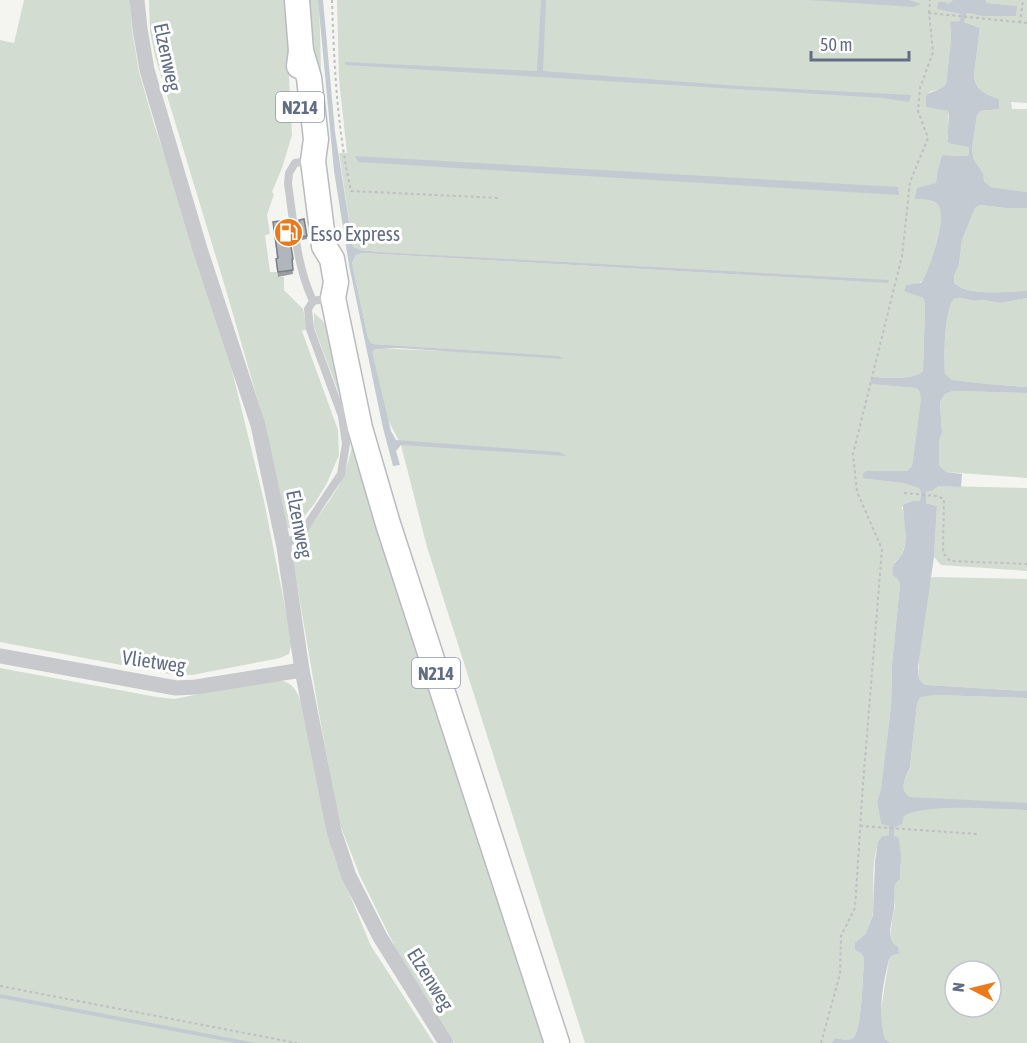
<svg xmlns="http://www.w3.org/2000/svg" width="1027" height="1043" font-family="'Asap Condensed',sans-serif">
  <rect width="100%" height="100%" fill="#f4f5f0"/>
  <g fill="#d3dcd1" fill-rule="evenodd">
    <path d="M24,0h106l2,30 7,42 15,52 43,126 33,112 34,139 28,141 -3,12 -9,4 -88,17 -23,-1 -169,-32v-602l14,3z"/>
    <path d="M149,0h140l-3,21 6,114 -10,33 -10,24 2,2 -7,21 3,19 -5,1 5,37h7l1,5h6v13l19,19 4,20 -5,2 36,99 1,25 -12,28 -12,20 -17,21 -7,5 -5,-2 -24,-112 -36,-125 -71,-234 -5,-25z"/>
    <path d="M308,0h11l3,102 -6,1z"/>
    <path d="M337,0h616l-4,4 -11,-2 24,11 -2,8 -10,2 1,15 -5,46 -2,4 -15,4 13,17 6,2 1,15 -2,13 22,8v7l-2,2 -25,-1 -5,17 -1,11 -9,16c6,3 12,4 14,11 3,10 -12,66 -20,72 -4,4 -12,6 -17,8l19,8 2,5 -2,68c-11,10 -38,6 -52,6l-1,5 10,3 36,3 6,6 -10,72 -5,5h-41l1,8 36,4 17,5 1,4 -1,9 -18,6c4,17 8,44 -7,55l5,22 -8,81 -1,41 -10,82 -4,14 4,22 8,1v10l-7,1c-13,21 -7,52 -9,76 -1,12 -9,28 -12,41l3,5c-1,14 -2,73 -11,80 -4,3 -13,1 -18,0l-4,5h-246l-158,-496 -26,-102 -18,-35 -14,-62 151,6 -148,-10 -4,-6 -16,-75 4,-8 7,-2 525,30 -508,-31 -19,-2 -8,-3 -14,-94h8l-8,-74z"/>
    <path d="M985,0h42v103l-16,-1 1,7h15v83l-36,-5 -7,-6 -10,-21 -2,-11 5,-34 4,-4 18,-2c-10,-10 -23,-19 -25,-33l6,-48 -16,-6 3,-9 14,3 35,-10 -28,-3z"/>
    <path d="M980,205l25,3h22v83c-19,0 -58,6 -73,-8v-7l5,-11 3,-25 13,-32z"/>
    <path d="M958,298l17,3 8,-1 17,3 27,-5v89l-39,-3 -37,-4 -6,-6c-1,-16 -1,-64 9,-75z"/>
    <path d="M314,313l9,8 6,9 16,80 -31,-83z"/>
    <path d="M953,391l74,2v85l-81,-6 -7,-7v-24l3,-8 -2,-31 5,-8z"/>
    <path d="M354,440l192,603h-91l-59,-94 -36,-73 -21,-54 -19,-103 -28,-164 1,-6c17,-24 37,-45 50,-72 5,-11 7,-25 11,-37z"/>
    <path d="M939,486l88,2v83l-86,-6 -7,-8 3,-51 -11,-3v-11l6,-1z"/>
    <path d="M934,577l93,2v112l-100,-6 -5,-1 -3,-3c-2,-34 7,-69 11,-103z"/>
    <path d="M0,668l157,29 17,2 92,-18c21,-3 29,3 36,23l32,149 17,45 20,48 63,97h-434z"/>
    <path d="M935,695l92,3v345h-136l-6,-4 -4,-13v-16l8,-51 4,-4 6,-1 -9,-15 2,-19 3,-14 -2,-14 1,-8 6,-5 1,-20 -7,-23 1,-9 11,-32c-7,-11 2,-18 4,-28l7,-63 3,-8zM955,971h36v36h-36z"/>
  </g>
  <g fill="#c4cad1">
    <path d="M318,0h5l12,132 18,115 8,3 19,2 509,28 -1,3 -525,-30 -7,2 -4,8 16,75 4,6 187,12 4,3 -165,-11 -23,1 -3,3 19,79 5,9 163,12 8,4 -166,-11 -5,6 4,14 -7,1 -10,-38 -34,-163 -15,-94z"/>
    <path d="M541,0h5l-3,71 196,15 172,9 -2,7 -26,-4 -537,-33 -2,-3 193,9z"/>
    <path d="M809,0h100l12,4 -8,3z"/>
    <path d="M953,0h32l3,3 29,3 -1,10h-35l-14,-3 -3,9 16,6 -6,48c2,15 12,19 25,23v10l-18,2 -4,4 -5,34 2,11 9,14 1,7 7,6 36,5v16h-22l-25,-3 -5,3 -13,32 -3,25 -5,11v7c15,14 54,8 73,8v7l-27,5 -17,-3 -8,1 -16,-3 -5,1c-10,11 -10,59 -9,75l7,6 36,4 39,3v6l-74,-2 -8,3 -5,8 2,31 -3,8v24l7,7 16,2 -1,13 -22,-1 -7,5 -6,1v11l11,3 -3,51 -16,110c1,8 -1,16 9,18l100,6v7l-92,-3 -15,2 -3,7 -7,63c-3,10 -13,22 0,30l117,6v7c-27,-1 -103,-7 -123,6l-2,8 -7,3 -1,9 5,2 2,21 -1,20 -5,5c-2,8 0,15 -1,24 -1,12 -10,32 4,39l1,7 -6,1 -4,4c-6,25 -12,55 -4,80l6,4h-60l4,-5c5,1 14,3 18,0 9,-7 10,-66 11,-80l-3,-5 -6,-3v-7l11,-9 7,-19 2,-54 3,-19 4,-6 7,-1v-9l-8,-2 -4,-22 4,-14 10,-82 1,-41 8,-81 -2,-5 -5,-4c-2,-14 7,-13 11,-26 4,-14 -1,-30 -1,-44l10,-4h7l1,-9 -2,-4 -16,-5 -36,-4 -4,-1v-4l3,-3h41l5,-5 9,-67 -1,-7 -4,-4 -36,-3 -10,-2 1,-6c14,0 42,4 52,-6l2,-68 -2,-5 -19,-7 2,-6 15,-2c8,-11 27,-68 17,-78 -5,-6 -15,-6 -23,-6l2,-11 19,-5 1,-11 5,-17 25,1 2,-2v-7l-21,-4c-2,-11 3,-21 0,-32l-22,-4v-11c6,-6 15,-5 20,-12l5,-46 -1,-16 10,-1 1,-7 -24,-5 1,-7h8l2,2z"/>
    <path d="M355,156l543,31 1,8 -541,-33z"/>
    <path d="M0,994l256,49h-20l-236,-45z"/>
  </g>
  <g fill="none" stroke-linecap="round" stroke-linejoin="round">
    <defs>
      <g id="primary">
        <path d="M297,0l4,51 -2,15"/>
        <path d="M301,51l8,27 7,61 -3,22 11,85 8,13 4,23 -3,16 27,130 28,96 169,519"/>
      </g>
    </defs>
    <use href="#primary" stroke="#b9bbc0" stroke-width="27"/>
    <g stroke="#bebfc1" stroke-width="2" stroke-dasharray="3 3" stroke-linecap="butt">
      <path d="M332,0c2,63 5,129 19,191l149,7"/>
      <path d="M929,13l1,-13"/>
      <path d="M1020,23l3,-23"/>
      <path d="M904,493l33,3 7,3 -1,54 7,8 77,3"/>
      <path d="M860,826l117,8"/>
      <path d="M0,986l297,57"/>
      <path d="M821,1043l19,-69 1,-38 14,-28 8,-124 19,-235 -25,-57 -4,-38 49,-198 8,-74 18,-44 -10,-27 2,-23 13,-36 -4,-39 98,10"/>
    </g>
    <g stroke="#c7c9cd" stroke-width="8">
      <path d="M311,161l-16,2 -6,10 -1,11c6,39 8,81 25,117l18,-3"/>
      <path d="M284,547l19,-16 38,-57 5,-30 -4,-28 -32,-87 -2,-20 5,-8"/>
    </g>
    <g stroke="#c7c9cd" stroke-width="15">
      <path d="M137,0l3,29 7,41 53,179 58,176 26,122 18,123 32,161 15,45 31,61 66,106"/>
      <path d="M0,656l176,32 20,-1 106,-17"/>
    </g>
    <use href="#primary" stroke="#fff" stroke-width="24"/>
  </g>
  <g fill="#989da2">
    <path d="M299,220l8,16v3l-5,1z"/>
    <path d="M273,222l20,37v4h-1l1,11 -15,3 -2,-14v-4l1,-1z"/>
  </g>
  <g fill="#b1b6bc" stroke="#7c7f84" stroke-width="1.5">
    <path d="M304,219l3,17 -5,1 -3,-17z"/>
    <path d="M287,220l6,39h-1l1,11 -15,2 -2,-13 2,-1 -5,-36z"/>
  </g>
  <defs>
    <symbol id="fuel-disc" viewBox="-11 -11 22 22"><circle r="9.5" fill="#e97b1c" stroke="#fff"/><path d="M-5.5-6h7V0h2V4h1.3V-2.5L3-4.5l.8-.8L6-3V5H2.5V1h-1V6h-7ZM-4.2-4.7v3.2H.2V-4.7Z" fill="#fff"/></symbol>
  </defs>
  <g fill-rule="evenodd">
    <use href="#fuel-disc" x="272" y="216" width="33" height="33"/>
  </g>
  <g text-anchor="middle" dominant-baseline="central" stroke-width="6" stroke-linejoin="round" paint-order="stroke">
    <g fill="#fff" stroke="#9199a8" stroke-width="1.5">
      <rect x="276" y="92" width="48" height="30" rx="4.5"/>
      <rect x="412" y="658" width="48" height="30" rx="4.5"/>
    </g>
    <g font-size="18" font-weight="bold" fill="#626d83">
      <text x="300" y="107">N214</text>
      <text x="436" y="673">N214</text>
    </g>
    <g font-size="20" fill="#626d83" stroke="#fff">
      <text transform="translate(168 57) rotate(78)">Elzenweg</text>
      <text transform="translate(300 524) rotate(79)">Elzenweg</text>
      <text transform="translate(154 661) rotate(8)">Vlietweg</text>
      <text transform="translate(431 979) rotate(58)">Elzenweg</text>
    </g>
    <g font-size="20" fill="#626d83" stroke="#fff" text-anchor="start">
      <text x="310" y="233">Esso Express</text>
    </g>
  </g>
  <g transform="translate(973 989) rotate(277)"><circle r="28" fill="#ffffff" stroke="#c0c5cd" stroke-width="1.5"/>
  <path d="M0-4.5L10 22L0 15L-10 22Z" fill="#e97b1c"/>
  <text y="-9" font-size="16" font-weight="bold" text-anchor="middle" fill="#626d83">N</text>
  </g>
  <path d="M811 51v9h98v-9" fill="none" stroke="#626d83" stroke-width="3"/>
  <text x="820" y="51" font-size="18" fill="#626d83" stroke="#ffffff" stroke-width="4.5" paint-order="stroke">50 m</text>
</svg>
